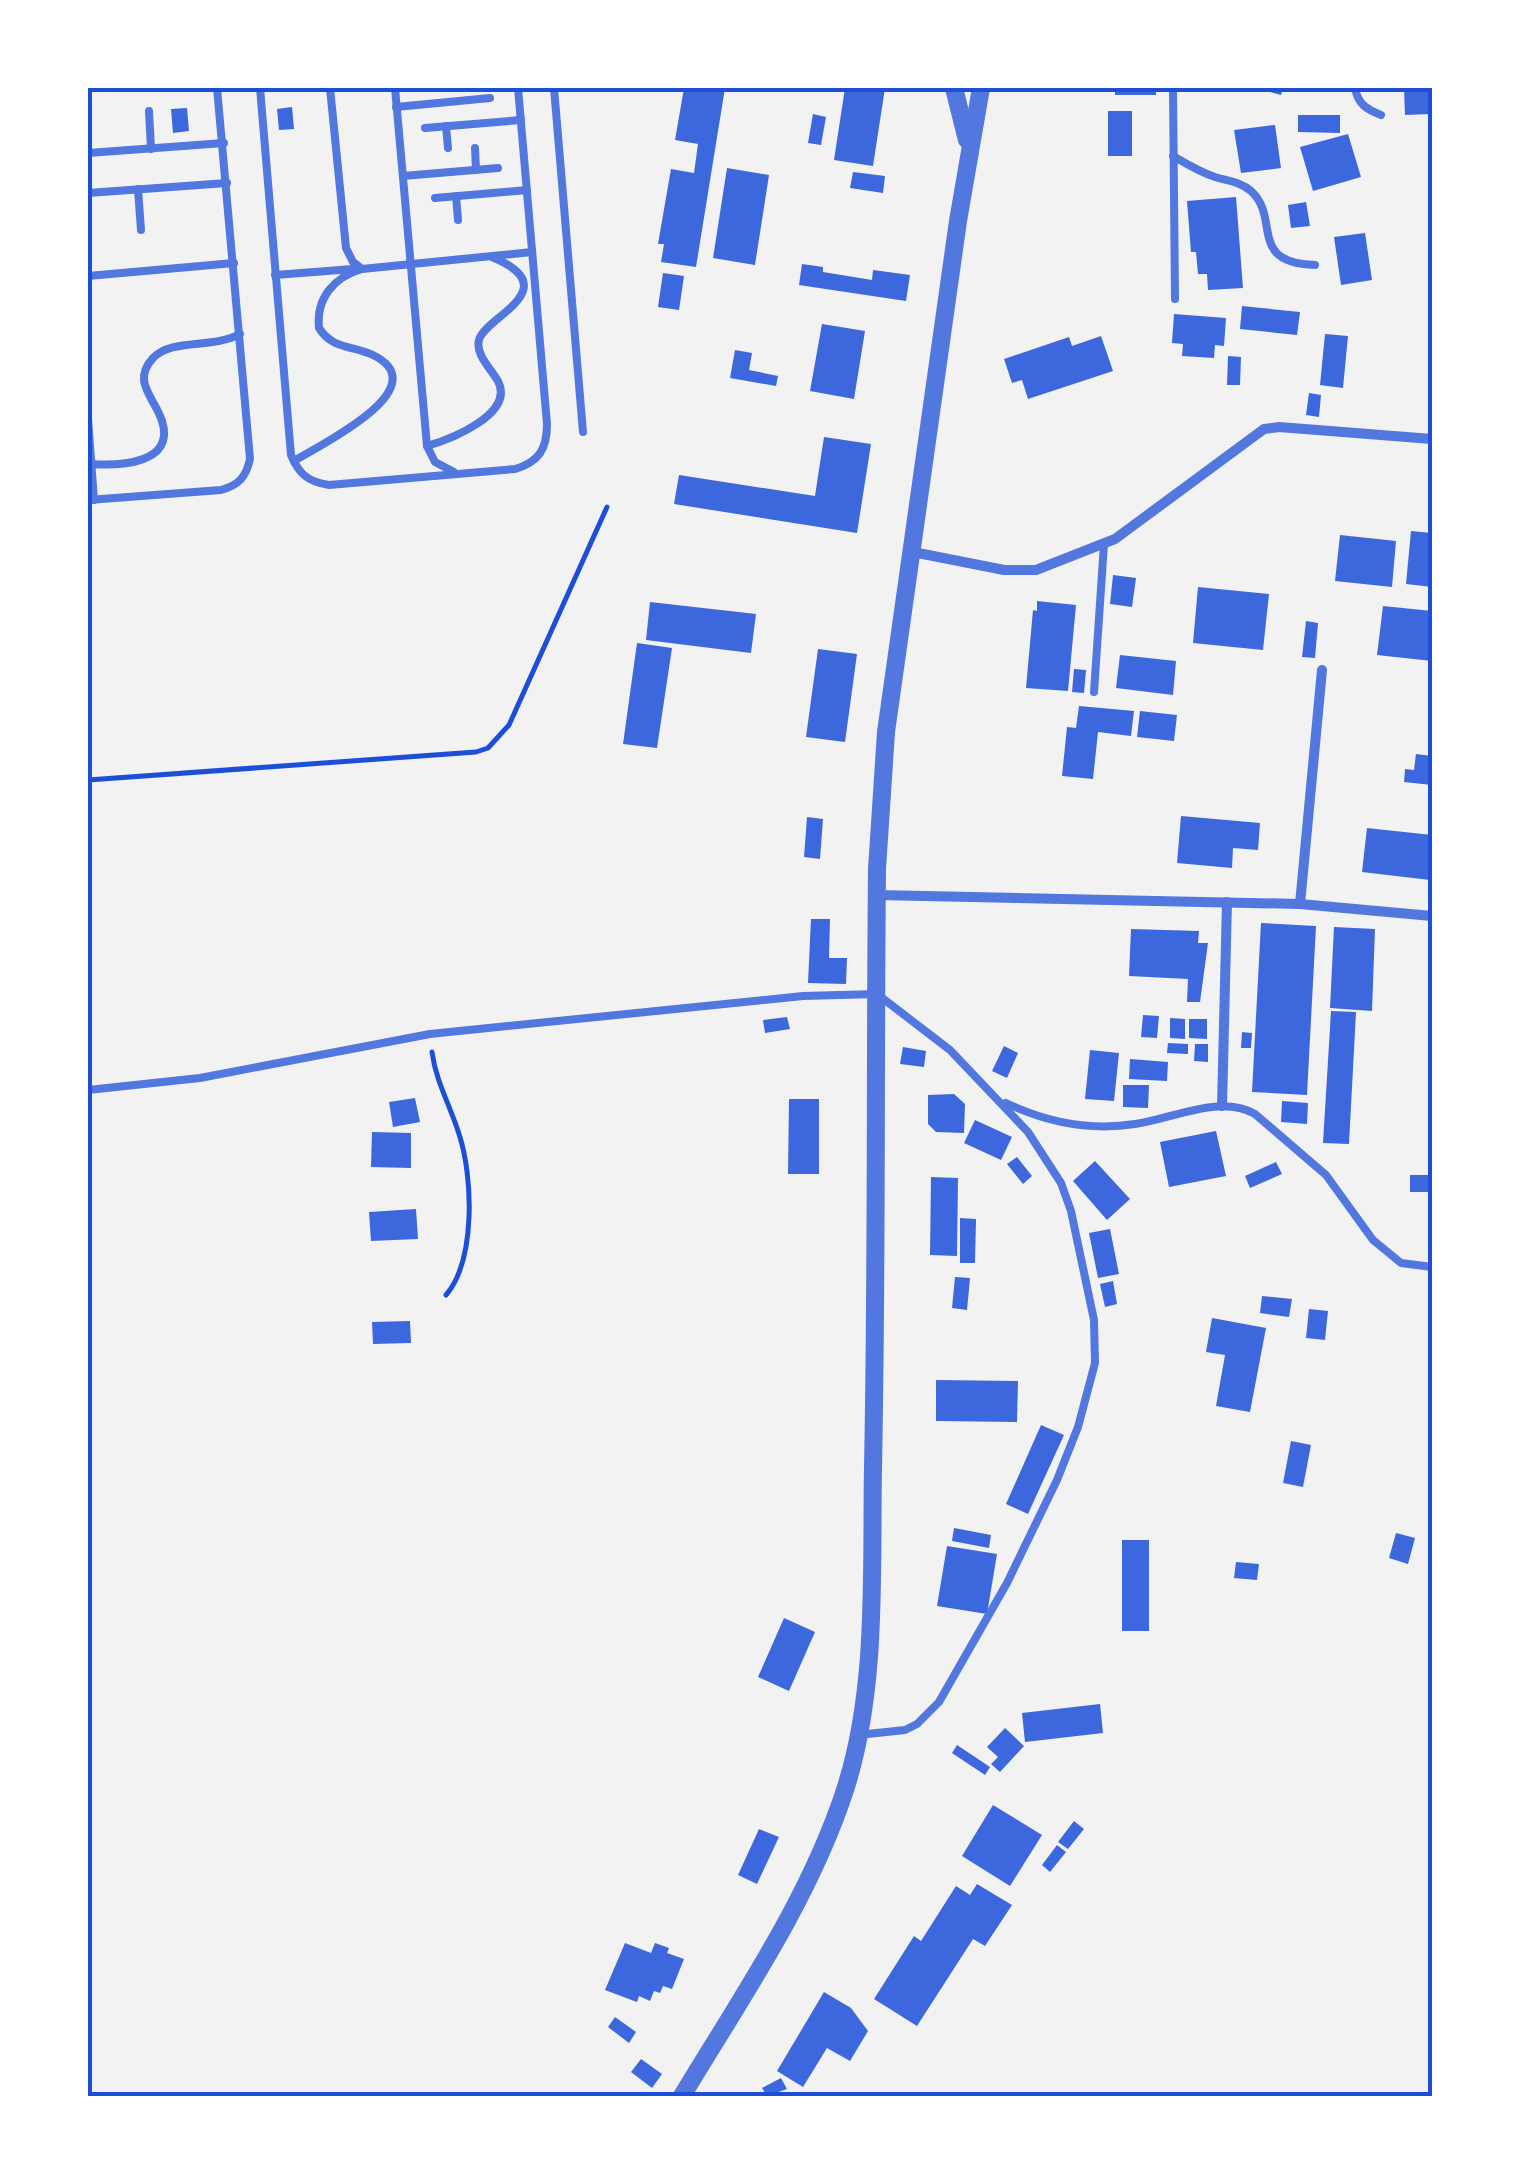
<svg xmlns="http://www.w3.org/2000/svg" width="1520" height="2184" font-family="Merriweather,serif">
  <rect width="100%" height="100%" fill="#f2f2f2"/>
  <g fill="#3d67dc">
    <path d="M684,88h41l-29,179 -35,-5 3,-18h-6l13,-75 23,4 4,-29 -23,-4z"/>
    <path d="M845,88h40l-12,78 -39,-6z"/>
    <rect x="1115" y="88" width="41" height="7"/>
    <path d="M1255,88h28l-2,7z"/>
    <path d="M1404,88h28v26l-27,1z"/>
    <path d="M292,107l2,22 -15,1 -2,-21z"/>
    <path d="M187,108l2,23 -16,2 -2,-24z"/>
    <rect x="1108" y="111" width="24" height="45"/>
    <path d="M813,114l13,3 -5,28 -13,-2z"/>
    <path d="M1298,115h42v18l-42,-1z"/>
    <path d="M1275,125l6,43 -40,5 -7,-43z"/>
    <path d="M1348,134l13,43 -48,14 -13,-44z"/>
    <path d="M727,168l42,7 -14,90 -42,-7z"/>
    <path d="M853,172l32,4 -2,17 -33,-5z"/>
    <path d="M1236,197l7,91 -35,2 -1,-16h-9l-2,-22h-5l-4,-51z"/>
    <path d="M1306,202l4,24 -19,2 -3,-23z"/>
    <path d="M1365,233l7,47 -31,5 -7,-48z"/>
    <path d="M802,264l21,3v5l49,8 1,-10 37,5 -4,26 -107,-16z"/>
    <path d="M663,273l21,3 -5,34 -21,-3z"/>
    <path d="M1242,306l58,6 -3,23 -57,-6z"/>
    <path d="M1174,314l52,4 -2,28 -9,-1 -1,13 -32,-2 1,-12 -11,-1z"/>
    <path d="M822,324l43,7 -11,68 -44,-8z"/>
    <path d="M1325,334l23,2 -5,52 -23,-3z"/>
    <path d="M1101,336l12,35 -85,28 -6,-19 -10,3 -8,-24 65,-22 3,9z"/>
    <path d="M735,350l17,3 -3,17 29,6 -2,10 -46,-8z"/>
    <path d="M1228,356l13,1 -1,28h-13z"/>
    <path d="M1309,393l12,2 -2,22 -13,-2z"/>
    <path d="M824,437l47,7 -14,89 -183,-29 5,-29 136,21z"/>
    <path d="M1411,531l21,2v54l-26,-3z"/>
    <path d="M1340,535l56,6 -4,46 -57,-6z"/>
    <path d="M1113,575l23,3 -4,29 -22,-3z"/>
    <path d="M1198,587l71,7 -6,56 -70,-7z"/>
    <path d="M1037,601l39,4 -8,86 -42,-3 7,-78 4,1z"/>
    <path d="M650,602l106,12 -5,39 -105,-13z"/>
    <path d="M1383,606l49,5v50l-55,-6z"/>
    <path d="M1306,621l12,2 -3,35 -13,-1z"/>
    <path d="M637,643l35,5 -15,100 -34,-4z"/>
    <path d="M818,649l39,5 -12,88 -39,-5z"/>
    <path d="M1120,655l56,6 -3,34 -57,-7z"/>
    <path d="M1074,669l12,1 -2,23 -12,-1z"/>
    <path d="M1079,706l55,5 -3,25 -33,-4 -5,47 -31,-3 5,-49 9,1z"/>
    <path d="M1140,711l37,4 -3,26 -37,-4z"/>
    <path d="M1416,754l16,2v29l-28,-3 1,-13 9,1z"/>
    <path d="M1181,816l79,7 -2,27 -25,-2 -1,20 -55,-5z"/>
    <path d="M807,817l16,2 -3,40 -16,-2z"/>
    <path d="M1367,828l65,7 -2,45 -68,-8z"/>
    <path d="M811,919h19l-1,39h18l-1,26 -38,-1z"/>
    <path d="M1261,923l55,3 -9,169 -55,-3z"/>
    <path d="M1334,927l41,2 -3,82 -42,-3z"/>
    <path d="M1131,929l68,2 -1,12h10l-8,59h-13l1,-23 -59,-3z"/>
    <path d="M1331,1011l25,1 -7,132 -26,-1z"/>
    <path d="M1143,1015l16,1 -2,22 -16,-1z"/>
    <path d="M787,1017l3,12 -25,4 -2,-13z"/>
    <path d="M1170,1018l15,1v20l-15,-1z"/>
    <path d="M1189,1019h18v20l-18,-1z"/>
    <path d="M1242,1032l10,1 -1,15h-10z"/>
    <path d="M1168,1043l20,1v10l-21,-1z"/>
    <path d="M1195,1044h13v18l-14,-1z"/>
    <path d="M1004,1046l14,7 -11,25 -15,-7z"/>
    <path d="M903,1047l23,4 -2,16 -24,-3z"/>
    <path d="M1090,1050l29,3 -5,48 -29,-2z"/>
    <path d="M1130,1059l38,3 -1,19 -38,-2z"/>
    <path d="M1123,1085h26l-1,23 -25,-1z"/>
    <path d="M954,1094l11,10 -1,29 -28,-1 -8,-8v-29z"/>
    <path d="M415,1098l5,24 -27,5 -4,-25z"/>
    <path d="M789,1099h30v75h-31z"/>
    <path d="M1282,1101l26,2 -1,21 -26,-2z"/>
    <path d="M975,1120l37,17 -11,23 -37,-17z"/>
    <path d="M1216,1131l10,45 -57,11 -9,-45z"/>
    <path d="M372,1132l39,1v35l-40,-1z"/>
    <path d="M1017,1157l15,19 -9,8 -16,-20z"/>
    <path d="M1095,1161l35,38 -23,21 -34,-39z"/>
    <path d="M1276,1162l6,12 -32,14 -5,-12z"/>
    <rect x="1410" y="1175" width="22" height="17"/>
    <path d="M931,1177l27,1 -1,78 -27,-1z"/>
    <path d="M416,1209l2,30 -47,2 -2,-29z"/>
    <path d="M960,1218l16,1 -1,44h-15z"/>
    <path d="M1110,1229l9,45 -21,4 -9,-45z"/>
    <path d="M955,1277l15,1 -3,32 -15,-2z"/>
    <path d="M1113,1281l4,23 -12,3 -5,-23z"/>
    <path d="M1262,1296l30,3 -3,18 -29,-4z"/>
    <path d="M1309,1309l19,2 -3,29 -19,-2z"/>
    <path d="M1212,1318l54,10 -16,84 -34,-6 9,-51 -19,-3z"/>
    <path d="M410,1321l1,22 -38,1 -1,-22z"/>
    <path d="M936,1380l82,1 -1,41 -81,-1z"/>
    <path d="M1041,1425l23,10 -36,79 -22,-10z"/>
    <path d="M1291,1441l20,4 -8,42 -20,-4z"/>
    <path d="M954,1528l37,7 -2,13 -37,-7z"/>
    <path d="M1396,1533l19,5 -7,26 -19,-6z"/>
    <rect x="1122" y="1540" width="27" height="91"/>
    <path d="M947,1546l50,8 -10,60 -50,-8z"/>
    <path d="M1236,1562l23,2 -2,16 -23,-2z"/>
    <path d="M784,1618l31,14 -26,59 -31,-14z"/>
    <path d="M1100,1704l3,29 -78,9 -3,-29z"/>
    <path d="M1005,1728l19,18 -24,26 -9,-8 7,-7 -11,-10z"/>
    <path d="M957,1745l33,22 -5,8 -33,-22z"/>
    <path d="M993,1805l49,30 -32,51 -48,-30z"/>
    <path d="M1074,1821l10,8 -16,20 -10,-7z"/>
    <path d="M759,1829l20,8 -22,47 -19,-9z"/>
    <path d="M1057,1845l9,7 -16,20 -8,-7z"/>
    <path d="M977,1884l35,21 -27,41 -12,-7 -56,87 -43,-27 40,-63 7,5 35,-55 14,9z"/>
    <path d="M625,1943l26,10 4,-10 14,5 -2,5 17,6 -12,30 -9,-3 -3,7 -6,-2 -4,10 -11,-5 -2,6 -32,-12z"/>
    <path d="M824,1992l27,16 17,23 -18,30 -23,-13 -24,39 -26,-16z"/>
    <path d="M615,2017l21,15 -7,11 -21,-16z"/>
    <path d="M641,2059l21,15 -10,14 -21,-16z"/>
    <path d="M781,2078l6,11 -20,7 -5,-8z"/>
  </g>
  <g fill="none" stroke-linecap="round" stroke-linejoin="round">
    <g stroke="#1d4ed8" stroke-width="5">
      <path d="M88,780l388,-28 12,-4 21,-23 98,-218"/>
      <path d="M432,1052c4,30 18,53 27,82 14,42 17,126 -13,161"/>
    </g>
    <g stroke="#5277de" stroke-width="8">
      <path d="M260,88l31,367c8,19 17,27 38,30l186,-16c24,-7 32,-20 32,-45l-29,-336"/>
      <path d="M330,88l16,160 7,14 9,7 170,-17"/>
      <path d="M395,88l32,358 8,16 19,10"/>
      <path d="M554,88l29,344"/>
      <path d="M1173,88l2,211"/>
      <path d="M1355,88c3,16 11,21 26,27"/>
      <path d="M396,107l94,-9"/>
      <path d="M149,111l2,38"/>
      <path d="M446,126l2,22"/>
      <path d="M425,128l96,-8"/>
      <path d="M475,148l1,22"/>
      <path d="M88,153l136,-10"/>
      <path d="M1173,156c14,8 27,16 42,21 13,4 26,5 36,14 30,27 -4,72 64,74"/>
      <path d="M403,176l95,-8"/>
      <path d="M138,189l3,41"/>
      <path d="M88,193l139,-10"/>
      <path d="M456,196l2,24"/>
      <path d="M435,198l92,-8"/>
      <path d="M275,275l78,-6"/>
      <path d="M88,276l146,-13"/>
      <path d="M88,419l6,81"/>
      <path d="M427,446c24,-7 88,-32 71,-65 -7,-12 -23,-27 -19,-41 4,-22 90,-51 13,-83"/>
      <path d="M294,461c22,-14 146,-73 79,-106 -21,-10 -40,-5 -54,-27 -3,-30 15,-51 43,-59"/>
      <path d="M91,464c28,2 85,0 71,-43 -7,-23 -31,-39 -9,-63 19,-20 59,-9 87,-24"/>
      <path d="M88,500l133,-10c18,-5 25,-13 29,-31l-33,-371"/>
      <path d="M1094,692l10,-148"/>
      <path d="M88,1090l112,-12 230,-44 373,-38 74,-2 73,56 78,82 33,51 10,28 23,109 1,43 -17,64 -21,53 -50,103 -68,119 -22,22 -12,6 -47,5"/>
      <path d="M1006,1103c40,19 84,28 129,21 38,-5 84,-30 120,-10l71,61 47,65 28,23 31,4"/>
    </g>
    <g stroke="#5277de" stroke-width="10">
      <path d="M913,552l91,18h32l79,-31 149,-110 15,-2 153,12"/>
      <path d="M877,895l423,9 132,12"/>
      <path d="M1300,904l22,-234"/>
      <path d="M1222,1106l5,-204"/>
    </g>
    <g stroke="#5277de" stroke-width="18">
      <path d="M954,88l13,52"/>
      <path d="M682,2096c59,-98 127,-196 163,-306 33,-102 26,-217 28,-323 4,-199 2,-399 4,-598l9,-137 72,-511 23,-133"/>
    </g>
  </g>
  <rect width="1520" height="2184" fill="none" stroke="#ffffff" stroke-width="180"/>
  <rect x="90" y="90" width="1340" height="2004" fill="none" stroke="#1d4ed8" stroke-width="4"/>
</svg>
